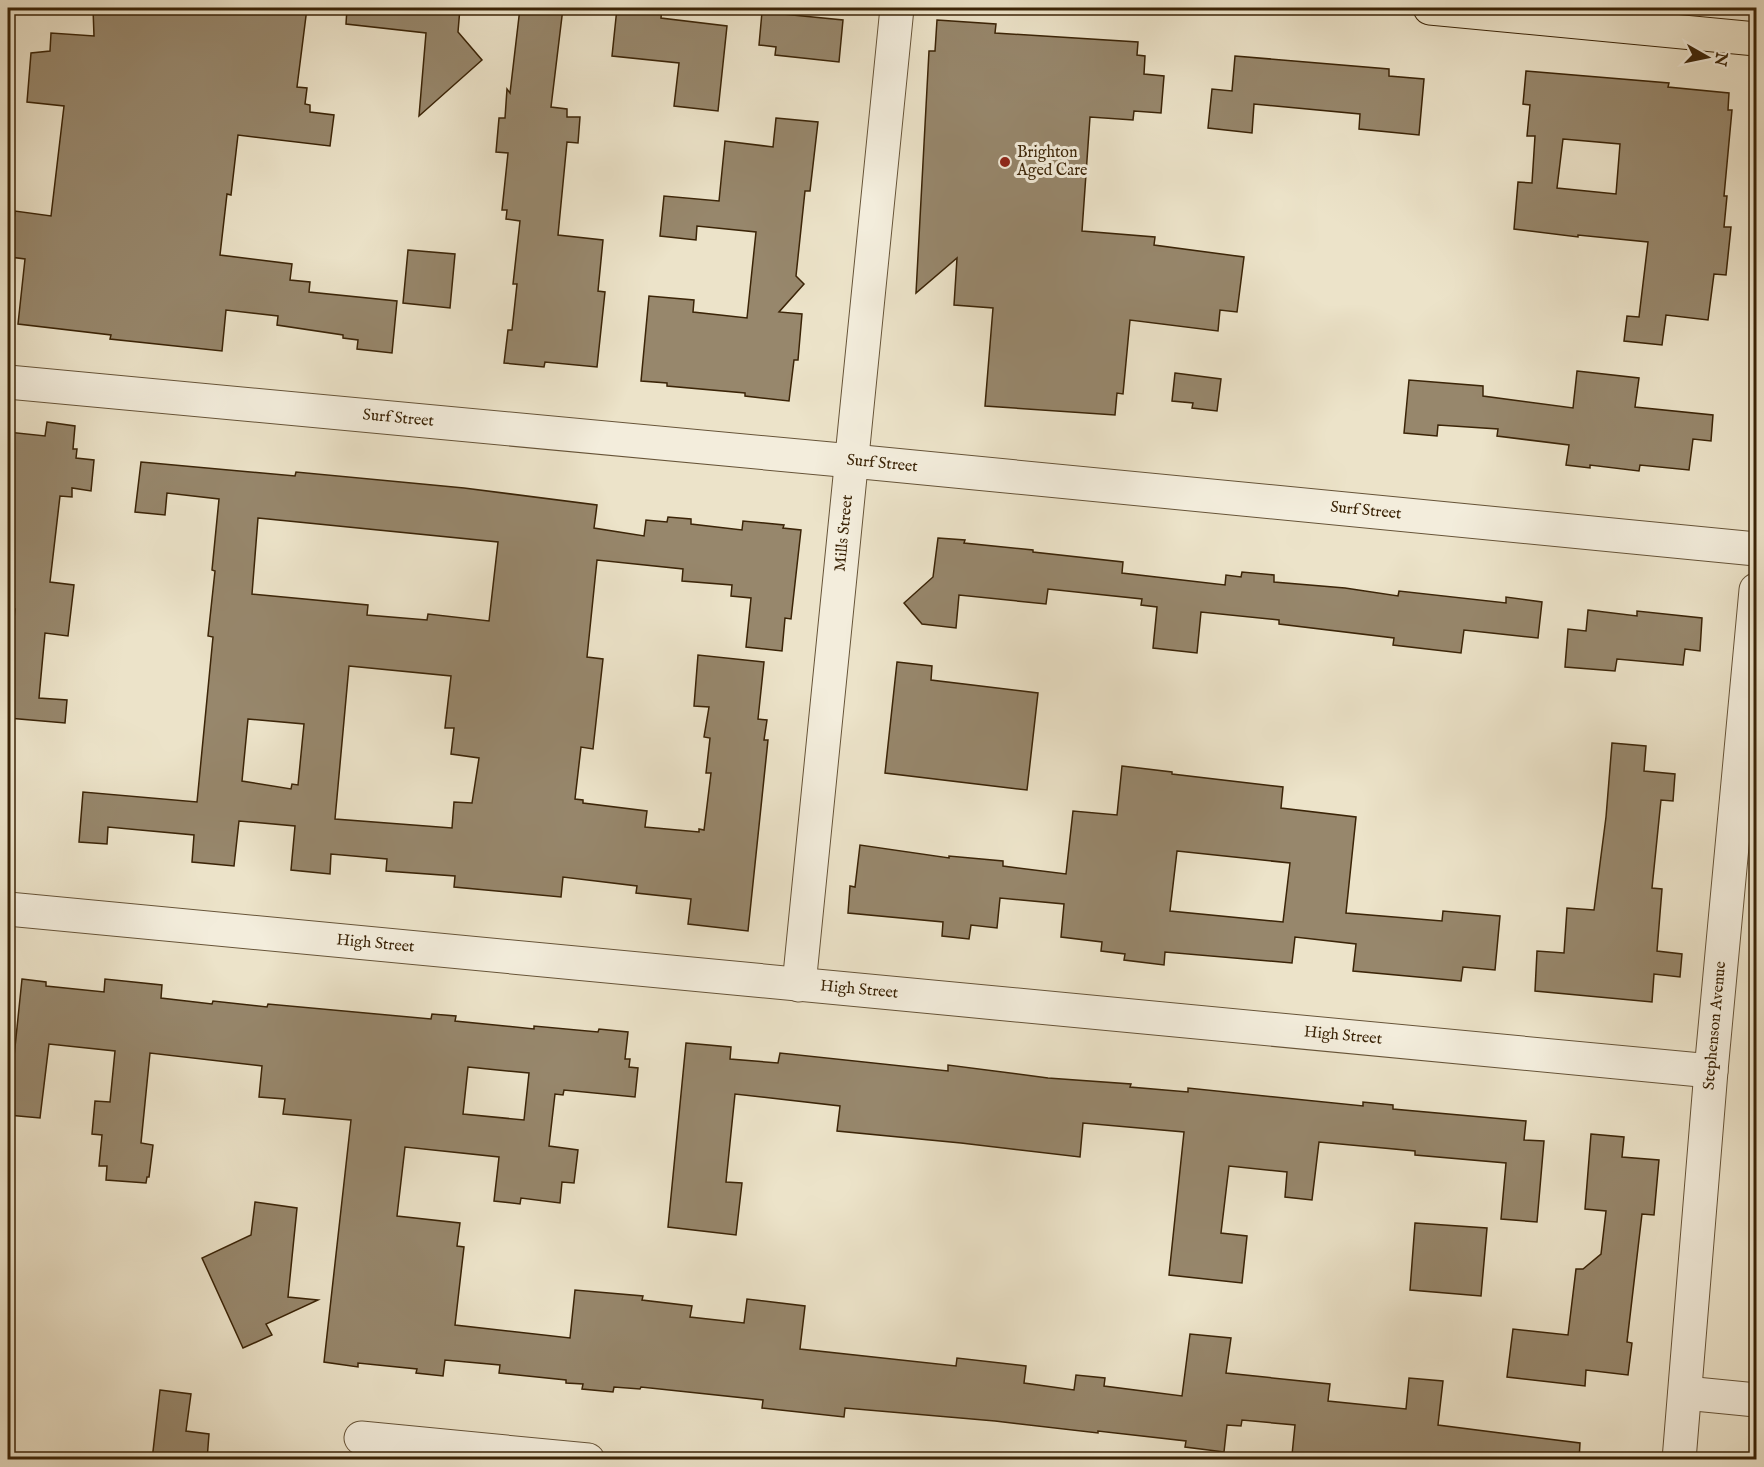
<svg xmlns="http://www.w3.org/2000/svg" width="1764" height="1467" font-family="'IM FELL English',serif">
  <rect width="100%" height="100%" fill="#ece3c9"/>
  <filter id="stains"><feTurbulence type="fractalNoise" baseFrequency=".00333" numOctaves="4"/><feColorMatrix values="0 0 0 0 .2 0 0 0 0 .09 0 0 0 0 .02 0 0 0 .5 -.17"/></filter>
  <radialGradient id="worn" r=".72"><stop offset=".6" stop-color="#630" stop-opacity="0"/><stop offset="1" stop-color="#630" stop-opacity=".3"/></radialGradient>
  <g fill="#97876c" stroke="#3b2407" stroke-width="1.5" fill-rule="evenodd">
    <path d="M93,8h214l-10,79 10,1 -2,16 5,1v7l24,3 -4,31 -92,-11 -7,60 -4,-1 -7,61 72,9 -2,16 20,2 -1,10 88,9 -5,52 -35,-4 1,-9 -15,-2v-3l-66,-10 1,-9 -52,-6 -4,41 -112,-12 1,-4 -93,-11 7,-65 -15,-2 5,-46 36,5 13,-110 -37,-4 4,-49 19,-2 1,-18 43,3z"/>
    <path d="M347,8h113l-2,24 24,28 -63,56 7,-83 -80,-9z"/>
    <path d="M520,8h43l-12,99 16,2v8h13l-2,26 -11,-1 -9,93 45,5 -5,51 7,1 -8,75 -52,-5 -1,5 -40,-4 4,-33h4l5,-46h-4l7,-63 -14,-2 1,-9h-5l6,-57 -12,-1 3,-34h6l2,-29 3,4z"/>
    <path d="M617,8h45l-1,10 66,8 -9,85 -44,-5 5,-43 -67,-7z"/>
    <path d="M762,12l81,8 -4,42 -64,-7 1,-8 -17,-2z"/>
    <path d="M937,20l59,4 -1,9 143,9 -1,13 8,1 -1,18 20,2 -3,37 -27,-2 -1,9 -43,-3 -8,114 73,6 -1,8 90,12 -7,55 -17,-2 -2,21 -88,-11 -7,74 -6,-1 -2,22 -130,-9 8,-98 -39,-3 3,-47 -41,35 13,-242h6z"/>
    <path d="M1235,56l154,13v7l35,3 -5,56 -60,-6 1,-15 -106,-10 -2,29 -44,-5 4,-39 20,2z"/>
    <path d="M1526,71l143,12 -1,4 61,6 -1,17h4l-8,86h3l-3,31h7l-5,48 -12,-1 -6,46 -42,-5 -4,30 -38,-4 3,-25 12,1 9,-75 -70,-7v2l-64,-8 4,-47 14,1 3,-47h-8l3,-31 -7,-1zM1563,139l57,5 -4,50 -59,-6z"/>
    <path d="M776,118l42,4 -8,69h-5l-9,85 8,8 -25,28 23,2 -4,46h-4l-5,41 -44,-5v-3l-78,-7v-3l-26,-2 8,-85 45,4 -1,12 54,6 9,-86 -59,-6 -1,14 -36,-4 4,-40 55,5 6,-60 48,6z"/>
    <path d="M408,250l47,4 -5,54 -47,-5z"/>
    <path d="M1577,371l62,7 -4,29 78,8 -2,26 -18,-2 -4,31 -49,-5 -1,6 -49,-6v3l-24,-3 3,-20 -72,-9 1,-7 -60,-4 -1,11 -33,-3 5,-53 74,6v10l90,12z"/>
    <path d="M1175,373l46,6 -4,32 -25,-3 1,-5 -21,-2z"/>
    <path d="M47,422l28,4 -2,23h4l-1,9 18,2 -3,31 -19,-3v9l-12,-1 -10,86 24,3 -6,51 -23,-3 -6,65 28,2 -2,23 -57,-5v-38l7,-71 -7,-1v-176l37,4z"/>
    <path d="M141,462l154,14 1,-4 168,16 133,17 -3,23 50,8 2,-16 21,2 1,-5 23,2v5l51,6 1,-9 41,4 -1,3 18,2 -10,89 -6,-1 -3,33 -36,-4 5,-49 -20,-2 1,-11 -50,-4 1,-12 -86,-9 -10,97 16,2 -10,90 -12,-2 -6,52 8,1v3l64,8 -2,16 54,5v-3l5,1 7,-57h-5l4,-35 -6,-1 5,-30 -15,-1 4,-51 66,7 -6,57 9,1 -3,20h4l-20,191 -60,-7 3,-25 -55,-6 1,-7 -74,-9 -2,20 -107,-10 1,-11 -69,-5 1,-12 -56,-5 -1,20 -39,-4 4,-44 -56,-5 -5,45 -42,-4 2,-27 -86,-8 -1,17 -28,-2 4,-50 114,10 16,-165 -5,-1 7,-65 -3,-1 7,-71 -52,-6 -2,22 -30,-3zM258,518l240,24 -9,79 -61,-7 -1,6 -60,-5 1,-10 -116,-11zM349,666l102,10 -6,52h9l-3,26 28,4 -7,45 -18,-1 -2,26 -117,-9zM248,719l56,5 -6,61 -6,-1 -1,5 -49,-8z"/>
    <path d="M938,538l27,2 -1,3 69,7v2l90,10 -1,11 103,12 1,-10 15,2 1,-5 32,3v7l71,6 53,8 1,-5 107,12v-6l36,5 -4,36 -74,-8 -3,23 -68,-8 1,-7 -115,-14v-4l-78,-8 -4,41 -44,-5 4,-41 -16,-2 1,-6 -94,-10 -2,15 -87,-9 -3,33 -34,-4 -18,-21 29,-26z"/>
    <path d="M1588,610l49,6v-5l65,7 -2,33 -15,-2 -2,16 -66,-6 -2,12 -50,-4 3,-38 18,2z"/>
    <path d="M897,662l35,4 -1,14 107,13 -11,97 -142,-17z"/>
    <path d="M1612,743l34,3 -2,25 31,3 -2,27 -12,-1 -9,88 10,1 -5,62 25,3 -2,23 -26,-3 -2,28 -117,-11 2,-40 27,2 3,-45 27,2 12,-93z"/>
    <path d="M1122,766l50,6v2l111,13 -2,21 75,9 -10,96 96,8 1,-10 57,5 -5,54 -32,-3 -2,14 -108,-10 3,-27 -61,-7 -3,26 -127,-11 -1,13 -40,-5 1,-6 -24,-3 1,-9 -41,-5 3,-33 -64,-6 -3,30 -26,-3 -2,14 -27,-3 1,-14 -95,-9 2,-27 5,1 5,-42 89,13v-2l54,5v5l63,8 7,-63 44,4zM1177,851l113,12 -7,59 -113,-11z"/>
    <path d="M22,979l24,3v4l58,6 1,-13 57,6 -1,13 51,6 1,-3 54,6 1,-3 163,15 1,-5 24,2 -1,5 79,8v-3l64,6 1,-3 29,3 -3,27h5l-1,8 9,1 -3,29 -71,-7 -1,5 -8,-1 -6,52 29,4 -4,33 -12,-1 -2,21 -39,-5 -1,6 -26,-3 5,-44 -94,-10 -8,69 63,7 -3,23 7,1 -9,78 115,13 5,-48 68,6 -1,4 50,6 -2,11 54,6 3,-24 58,7 -5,43 156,17 1,-8 69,8 -2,17 50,7 2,-15 29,3 -1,8 78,10 8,-62 41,4 -5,35 104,11 -2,17 78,8 3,-31 34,3 -5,44 142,18 -1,17h-205l-51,-6 -1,4 -30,-3 3,-30 -53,-5 -1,6 -14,-1 -3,27 -39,-5 1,-6 -88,-10v2l-103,-12 -150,-13 -1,9 -82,-9 1,-8 -122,-13 -1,2 -26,-2 -1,5 -31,-3 1,-5 -17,-1v-3l-67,-7 1,-8 -55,-5 -2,16 -27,-3 1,-4 -59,-6v4l-34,-5 27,-242 -68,-6 2,-15 -26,-2 3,-31 -112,-13 -9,90 12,2 -4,32h-2l-1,6 -40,-3 1,-14h-8l3,-31 -10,-1 3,-33 15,1 5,-51 -66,-7 -9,74 -32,-3zM468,1067l61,6 -5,47 -61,-6z"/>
    <path d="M686,1043l45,4 -1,12 48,4 2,-10 168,18v-6l100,13 83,6 -1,3 58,5v-4l175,18v-4l30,3v4l133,12 -2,19 20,1 -7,81 -36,-3 5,-56 -91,-8v-4l-96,-9 -7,58 -27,-3 2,-25 -58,-6 -8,67 26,3 -5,47 -73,-8 15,-143 -101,-9 -3,34 -119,-14 -124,-12 3,-25 -105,-12 -9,88 16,1 -6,52 -68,-8z"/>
    <path d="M1591,1134l33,3 -2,20 37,3 -5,55 -12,-1 -15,128 5,1 -4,32 -42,-5 -1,16 -78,-9 6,-48 55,6 8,-66h7l18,-15 5,-43 -21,-2z"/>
    <path d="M255,1202l42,6 -9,89 30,3 -52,24 6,11 -29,13 -41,-90 49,-23z"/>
    <path d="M1415,1223l72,5 -6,68 -71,-6z"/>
    <path d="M160,1390l31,4 -5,37 23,3 -2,26h-55z"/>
  </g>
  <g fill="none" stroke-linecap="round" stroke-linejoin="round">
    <defs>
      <g id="street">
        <path id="s1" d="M8,382l844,79 904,88"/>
        <path id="s2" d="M8,909l1703,162"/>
        <path id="s3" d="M799,985l98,-977"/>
        <path d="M1685,1393l71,7"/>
        <path d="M361,1438l227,22"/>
        <path id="s4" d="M1679,1460l32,-389 45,-481"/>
      </g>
      <path id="primary" d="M1430,8l326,31"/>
    </defs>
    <use href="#street" stroke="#675438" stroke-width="35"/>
    <use href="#primary" stroke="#3b2407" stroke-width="35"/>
    <use href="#street" stroke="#f3eddc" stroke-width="33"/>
    <use href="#primary" stroke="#ece3c9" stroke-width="33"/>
  </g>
  <circle fill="#8f2418" stroke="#f3eddc" stroke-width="2" cx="1005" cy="162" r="6"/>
  <g text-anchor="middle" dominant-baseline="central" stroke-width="6" stroke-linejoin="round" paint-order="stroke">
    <g font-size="16" fill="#3b2407" stroke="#f3eddc" text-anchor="start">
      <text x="1017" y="153">Brighton<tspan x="1017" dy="18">Aged Care</tspan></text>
    </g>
    <g font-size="16" fill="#3b2407" stroke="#f3eddc">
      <text stroke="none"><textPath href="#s1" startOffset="392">Surf Street</textPath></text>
      <text stroke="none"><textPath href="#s1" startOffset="878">Surf Street</textPath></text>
      <text stroke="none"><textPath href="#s1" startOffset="1364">Surf Street</textPath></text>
      <text stroke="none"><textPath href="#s3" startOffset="454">Mills Street</textPath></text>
      <text stroke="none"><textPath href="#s2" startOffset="369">High Street</textPath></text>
      <text stroke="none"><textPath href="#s2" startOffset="855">High Street</textPath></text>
      <text stroke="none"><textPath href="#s4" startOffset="436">Stephenson Avenue</textPath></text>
      <text stroke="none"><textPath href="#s2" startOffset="1341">High Street</textPath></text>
    </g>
  </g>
  <rect width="1764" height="1467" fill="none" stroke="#ece3c9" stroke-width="30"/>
  <rect x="9" y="9" width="1746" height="1449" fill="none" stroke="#3b2407" stroke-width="3"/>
  <rect x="15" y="15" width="1734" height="1437" fill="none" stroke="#3b2407" stroke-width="1.5"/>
  <g transform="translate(1707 57) rotate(99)" stroke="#f3eddc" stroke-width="4.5" paint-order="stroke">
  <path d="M0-4.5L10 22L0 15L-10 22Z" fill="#3b2407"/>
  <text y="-9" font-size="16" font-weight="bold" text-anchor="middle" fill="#3b2407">N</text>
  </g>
  <rect width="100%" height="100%" filter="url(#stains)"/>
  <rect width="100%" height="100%" fill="url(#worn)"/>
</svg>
